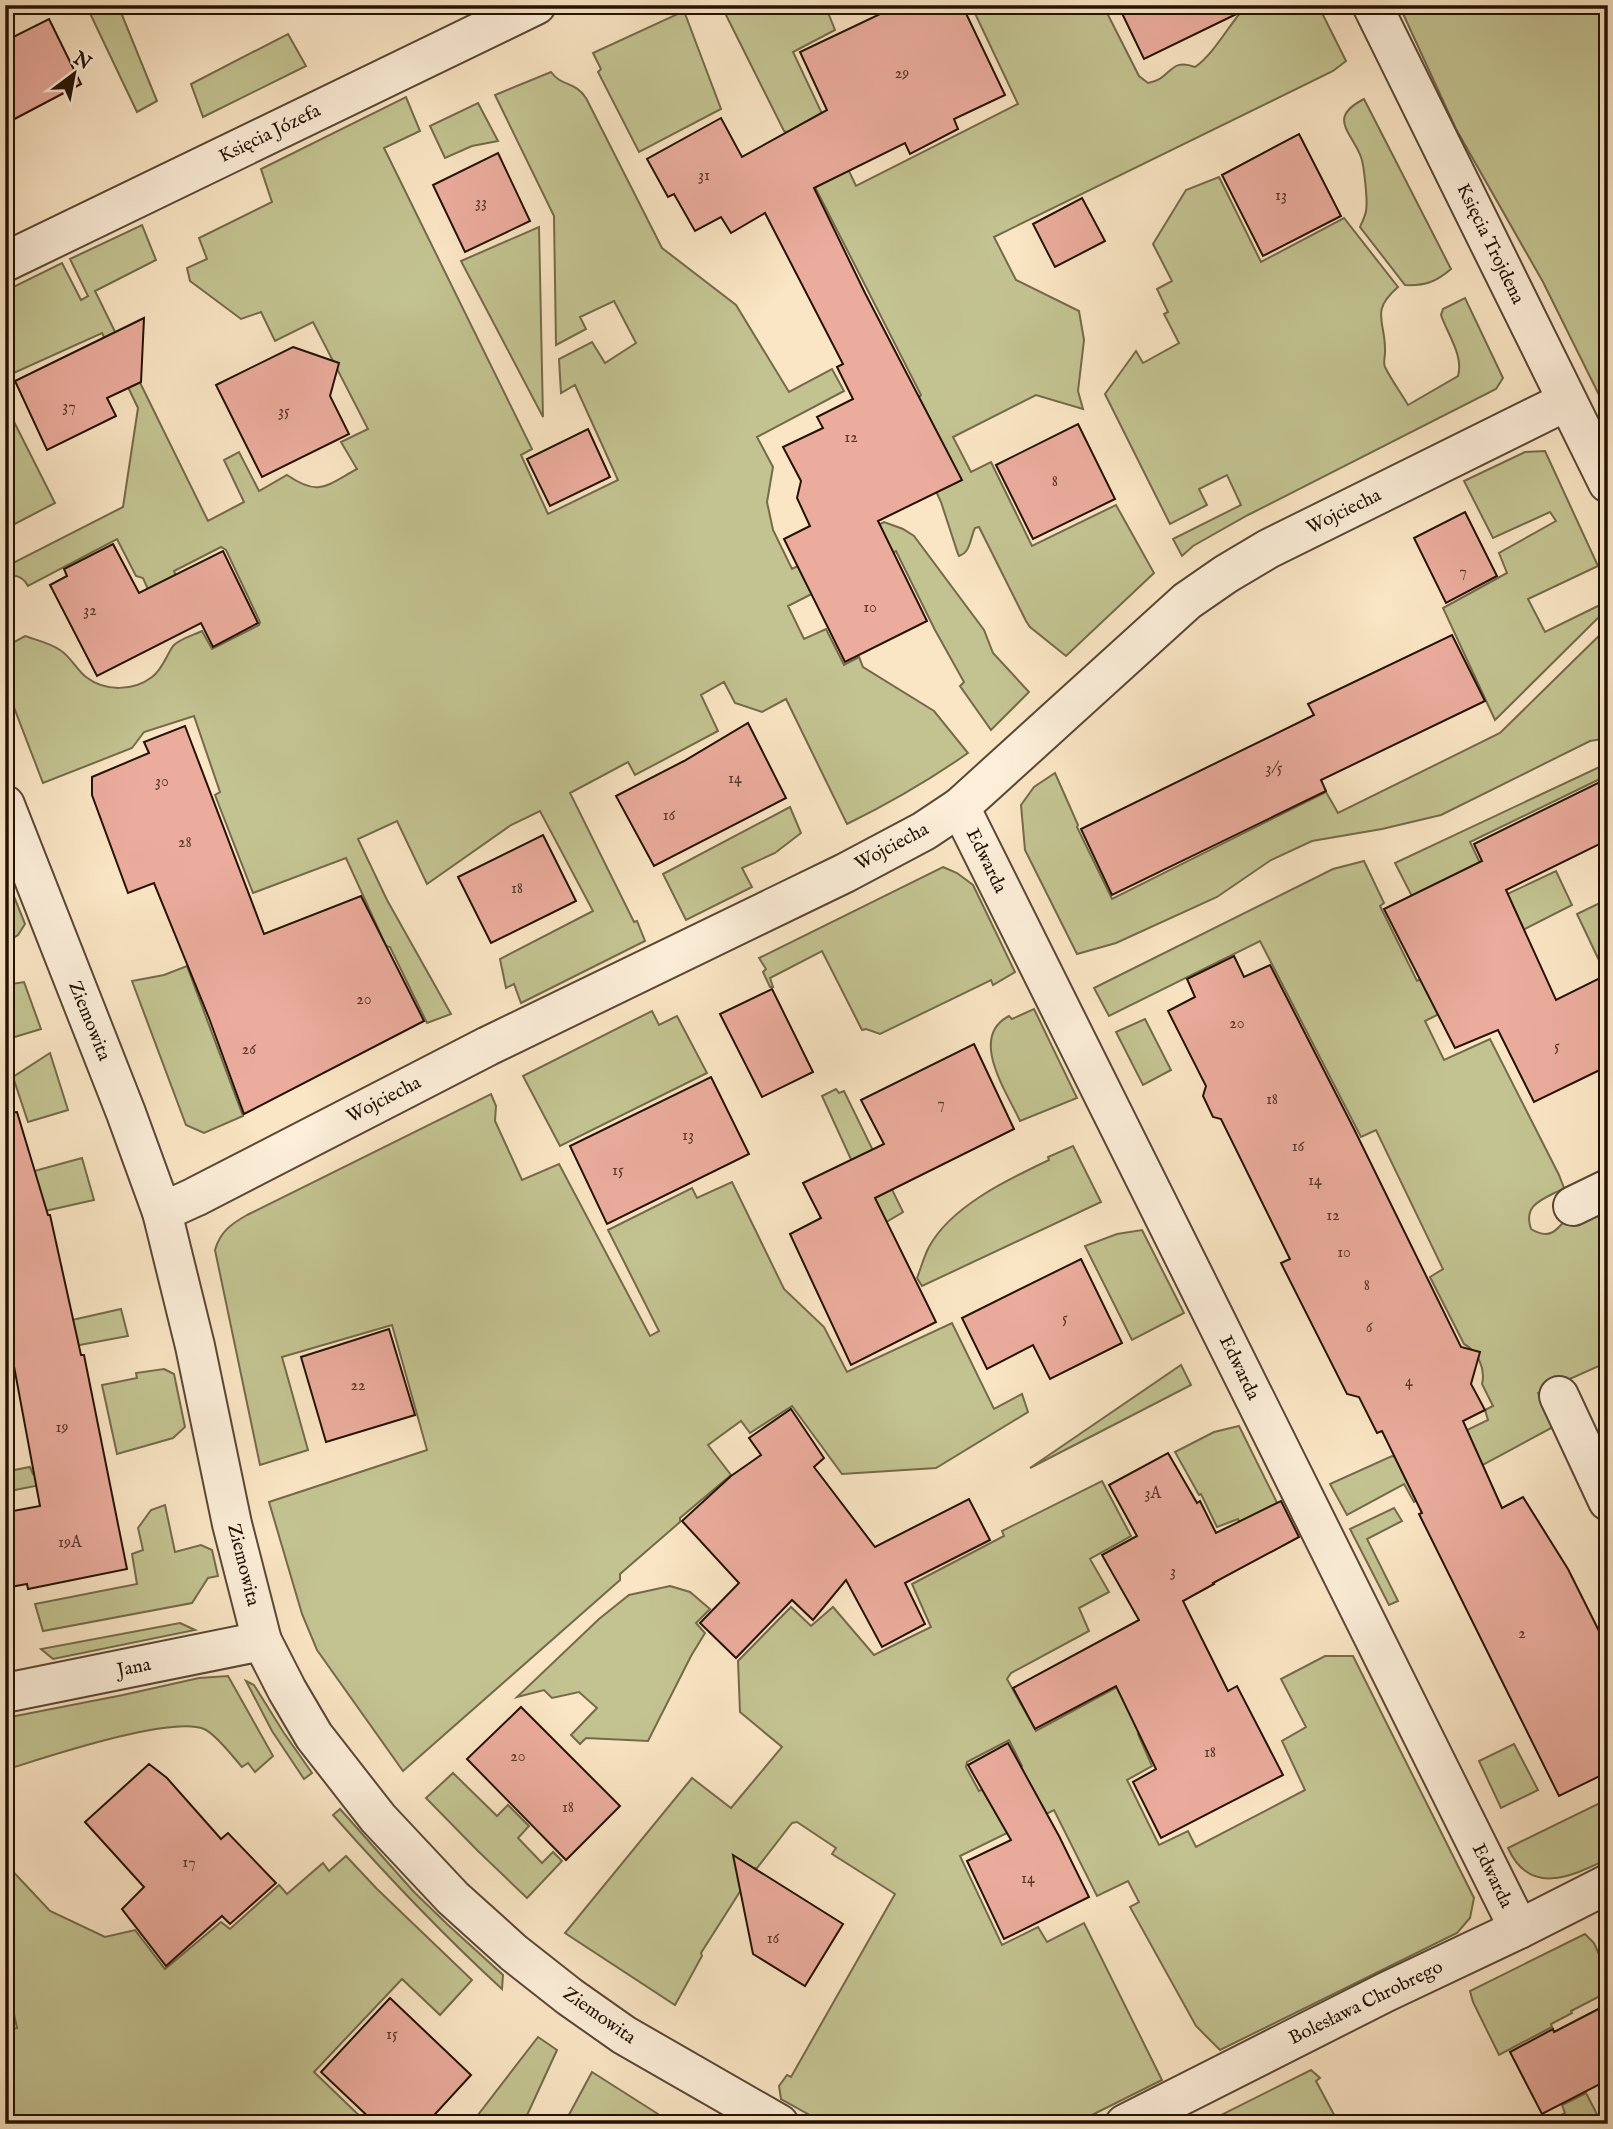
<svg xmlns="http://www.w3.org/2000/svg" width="1613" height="2129" font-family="'IM FELL English',serif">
  <rect width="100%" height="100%" fill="#fae5c4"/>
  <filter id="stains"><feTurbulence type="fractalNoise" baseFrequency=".00286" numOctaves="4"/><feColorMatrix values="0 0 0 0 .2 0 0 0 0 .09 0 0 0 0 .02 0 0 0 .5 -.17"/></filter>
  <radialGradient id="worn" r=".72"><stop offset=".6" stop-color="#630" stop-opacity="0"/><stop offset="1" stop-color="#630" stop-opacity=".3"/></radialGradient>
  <g fill="#c3c391" stroke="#746a4b" stroke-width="2" fill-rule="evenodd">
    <path d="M86,5h32l39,96 -20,11z"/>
    <path d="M721,5h104l10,25 -42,22 63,134 162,-82 -47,-99h132l36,71 9,7c24,-4 21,-26 47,-16 20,-14 34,-43 52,-62h71l28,56 -13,10 -339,166 22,43 63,31 5,29 -6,51 5,18 -47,-14 -83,42 18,35 20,-10 41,84 84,-41 38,68 -88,83 -36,-29 -4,-6 -47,-94 -4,1c-5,10 -4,24 -16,28l-1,-2 -17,-52 -22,-48v-57l2,-2 -134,-263 -3,-1z"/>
    <path d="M1399,5h209v408l-65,-131 -87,-153z"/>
    <path d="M684,11l37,98 -82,43 -41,-80 3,-3 -8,-16z"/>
    <path d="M288,34l18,32 -103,51 -12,-33z"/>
    <path d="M551,72c11,15 24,9 35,26l76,150 74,57 53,87 43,-23 12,22 -87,46 16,30 -6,35 6,28 19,39 92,-47 19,7 11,7 70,94 9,23 36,39 -38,38 -31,-44 4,-4 -29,-52 -39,-79 -108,55 16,33 22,-10 18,36 15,-8 4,10 71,44 34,42c-40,28 -76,49 -121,71l-61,-125 -24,13 -27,-9 -11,-21 -23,13 17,36 -83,44 -7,-13 -58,31 64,129 3,-1 8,20 -124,62 -7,-19 -8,4 -6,-29 93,-48 -53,-100 -29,14 -84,59 -30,-63 -39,18 29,61 64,114 -24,9 -37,-76 -4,-1 -40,-88 -93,35 -38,-98 5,-3 -26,-76 -50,16 -12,16 -89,35 -38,-99v-37l20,-11c11,4 25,7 35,14 11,7 16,19 26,27 19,15 48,14 66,0 11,-8 14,-21 21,-31 6,-7 21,-11 29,-15l10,18 47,-24 1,-3 -34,-72 -5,-3 -47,24 5,12 -28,13 -8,-18 -7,-2 -19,-37 -89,47c-5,-10 -13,-12 -23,-9v-10l118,-60 15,-99 -36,-75 -97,44v-86l57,-28 19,37 7,-4 -18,-37 72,-34 14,35 -61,31 113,230 36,-19 -20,-42 15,-8 20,39 28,-16c32,22 39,11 70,-6l-16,-27 27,-13 -55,-107 -38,19 -14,-29 -20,7 -51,-38 -3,-13 20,-9 -8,-21 73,-36 -11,-33 145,-72 14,34 -36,17 148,301 -11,6 27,59 70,-34 -43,-95 -14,8 -2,-34 33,-17 13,21 31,-20 -22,-42 -34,16 6,12 -30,16 -2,-129 -59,-121z"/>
    <path d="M1364,99l87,170c-15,13 -26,17 -46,16l-45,-58c2,-5 5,-10 6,-16 2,-9 -2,-46 -5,-54 -10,-26 -34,-39 3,-58z"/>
    <path d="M478,103l20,38 -26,5 -27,12 -15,-32z"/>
    <path d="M1219,177l42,85 83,-44 54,69c-29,25 -12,34 -13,65 0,6 -2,10 0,15 7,14 16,26 23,38l50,-29c6,-20 -11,-43 -17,-61l2,-6 22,-11 38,80 -7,11 -248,126 -55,31 -11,10 -9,-17 68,-34 -14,-30 -28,14 8,16 -37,19 -65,-130 31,-43 7,12 36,-20 -15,-29 4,-2 -11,-23 15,-8 -19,-37 33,-54z"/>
    <path d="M539,227l4,190 -82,-156z"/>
    <path d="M5,404l50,99 -50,26z"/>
    <path d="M1545,451l53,115 -70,33 17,33 55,-27 3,8 -108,107 -52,-112 64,-35 -8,-20 57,-32 -6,-9 -57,26 -29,-57 61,-29z"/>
    <path d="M1608,627v111l-18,3 -149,74 -59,14 -70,12 -41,19 -54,37 -101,46 -39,11 -52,-104 -4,-45 13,-18 21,-14 23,52 -1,2 35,72 214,-107 12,21 162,-80z"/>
    <path d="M1608,763v12l-138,67 27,57 59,-28 16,34 -71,36 -77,-21 -29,-57z"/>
    <path d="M790,807l11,26 -26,20 -33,15 10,19 -66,33 -23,-46z"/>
    <path d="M1364,861l20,42 -4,3 37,75 38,-18 16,35 -46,23 19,39 46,-21 69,136 5,13c-19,11 -42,15 -33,41 21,13 28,-2 41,-17l36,-4v18l-6,3 6,41v107l-7,-12 -63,28 15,34 -139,75 -10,-18 -57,31 -17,-31 62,-28 3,1 4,6 89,-43 -3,-10 8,-4 -11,-22c4,-16 -5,-33 -18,-40l-34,-67 13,-8 -67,-139 -15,7 -101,-196 -151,75 -15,-28 239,-119z"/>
    <path d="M943,867l14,6 16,12 42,87 -22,13 -2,-5 -111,54 -14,-5 -4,1 -40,-79 -52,27 3,9h-3l-7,-15 3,-3 -7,-11z"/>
    <path d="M5,874l20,50 -7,11 -11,7 4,11 -6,-2z"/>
    <path d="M1608,899v73l-3,1 -28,-59z"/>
    <path d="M187,966l56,150 -39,17 -18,-8 -54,-144 32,-6z"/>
    <path d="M24,982l17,47 -36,11v-55z"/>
    <path d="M1034,1009l43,89 -57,23c-13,-29 -52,-84 -11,-105l3,3z"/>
    <path d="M652,1011l7,14 18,-9 30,57 -147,73 -37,-70z"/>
    <path d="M1145,1019l26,51 -28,15 -27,-53z"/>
    <path d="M50,1053l18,57 -40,12 -15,-45z"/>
    <path d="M836,1089l3,4 5,-2 59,121 -22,13 -59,-129z"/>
    <path d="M491,1094l5,12 -1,15 27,59 37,-16 91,172 9,-5 -51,-101 84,-42 5,10 35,-16 52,107 40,38 23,45 105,-49 42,86 28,-15 6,18 -92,56 -94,6 -50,-68 -42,27 -9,-12 -33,24 23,30 -51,43v4l-60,52v6l-217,191 -86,-121 -15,-36 -33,-112 158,-52 -35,-125 -110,32 26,93 -48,15 -45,-215c5,-18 16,-26 32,-35z"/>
    <path d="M1073,1146l28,56 -179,84 -5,-8c4,-10 7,-22 12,-31 22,-41 80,-68 120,-87l-1,-3z"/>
    <path d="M82,1158l12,42 -89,20v-41z"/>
    <path d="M1142,1230l42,83 -52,27 -47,-94 32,-12z"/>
    <path d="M121,1309l7,27 -123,23v-24z"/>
    <path d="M1181,1365l10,20 -161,83z"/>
    <path d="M164,1369l10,5 11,53 -12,11 -56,16 -15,-69 35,-7 -1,-5z"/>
    <path d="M1239,1426l50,101 -35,24 -16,-32 -21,8 -16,-33 -2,1 -24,-43 39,-20z"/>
    <path d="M5,1429l9,41 16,-3 3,7 29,-6 3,12 -60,12z"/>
    <path d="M1102,1481l29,55 -41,23 19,33 -30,16 10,23 -78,42 -4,6 29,52 81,-44 109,2 -88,45 14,32 -25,14 32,65 29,-14 8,16 109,-57 -23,-49 24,-14 -25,-48 44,-23h28l121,242 -4,20 -13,15 -237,117 -24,-24 -66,-119 9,-5 -11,-21 -31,15 -43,-86 -94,46 42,89 36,-18 9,15 37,-19 78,157 -88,44h-248l-45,-25 -2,-13 8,-11 4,2 104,-183 -63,-40 4,-6 -39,-26 -5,1 -35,45h-2l-54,85 1,3 -27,49 -110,-72 127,-155 39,30 51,-61 -42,-35 -2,-51 53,-54 20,19 22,-19 41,48 57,-28 -19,-43 92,-48 -2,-5zM1009,1740l13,26 -43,25 -13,-24 1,-5z"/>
    <path d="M165,1505l10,47 26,-7 11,5 6,26 -10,2 -16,25 -149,28 -8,-27 102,-20 -5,-30 11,-4 -5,-22 13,-18z"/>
    <path d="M1394,1508l8,13 -35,18 31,62 -9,4 -39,-76z"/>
    <path d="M670,1586l20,6 20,17 -14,14 9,10 -14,23 -43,85 -62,-3 -6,6 -9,-9 26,-27 -18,-16 -27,6 -8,-8 -27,7 82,-78 30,-24z"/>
    <path d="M180,1623l15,7 -142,29 -12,-10z"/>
    <path d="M228,1676l45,80 -18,16 -7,-9 -6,4c-9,-10 -26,-33 -38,-38 -33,-14 -160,29 -199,41v-52l118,-23 76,-17z"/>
    <path d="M246,1681l8,4 30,48 28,40 -8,6 -32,-48z"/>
    <path d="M1514,1744l24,46 -37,18 -22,-47z"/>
    <path d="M453,1773l44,43 11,-11 21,21 -11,12 24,25 11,-11 9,9 -35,37 -49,-47 -52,-53z"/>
    <path d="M1608,1799v60c-36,17 -78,38 -100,-11z"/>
    <path d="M340,1809l74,83 33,32 56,51 -1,14c-60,-55 -115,-113 -169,-174z"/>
    <path d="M346,1856l31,33 95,91 -32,35 -38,-36 -88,93 54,52h-363v-93l12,-3 -12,-55v-110l45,48 55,26 30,-7 30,39 56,-47 9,7 49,-44 8,9 36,-31 6,8z"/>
    <path d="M1585,1934l9,9 14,31v18l-37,19 1,2 -21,11 1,3 -53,28 -26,-53 -3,-11z"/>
    <path d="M538,2037l19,13 -34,74h-52z"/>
    <path d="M1311,2070l9,8 -4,3 23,43h-126v-5z"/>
    <path d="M592,2072l66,42 -6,10h-88z"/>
    <path d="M1586,2093l15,29 7,-3v5h-63l20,-11 -3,-8z"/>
  </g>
  <g fill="#ebac9d" stroke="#241205" stroke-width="2">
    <path d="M899,5h63l43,90 -51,24 4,10 -48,25 -5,-11 -91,45 51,105 97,187 -84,41 49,100 -82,41 -61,-123 26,-13 -13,-28 4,-17 -18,-34 40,-19 -6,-11 36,-18 -16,-32 6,-3 -78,-151 -34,20 -10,-16 -26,14 -21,-37 -6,3 -21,-38 74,-41 21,39 85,-47 -27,-58z"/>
    <path d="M1118,5h137l-111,54z"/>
    <path d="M49,19l32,65 -76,40v-83z"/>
    <path d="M1299,134l42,82 -78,40 -41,-81z"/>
    <path d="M498,153l32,68 -65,31 -32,-67z"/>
    <path d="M1082,198l23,43 -50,26 -22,-43z"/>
    <path d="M144,318l-3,64 -34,16 9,18 -69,34 -32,-69z"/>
    <path d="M293,347l46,16 -9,33 19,38 -87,43 -46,-92z"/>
    <path d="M1078,424l37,75 -82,40 -37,-74z"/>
    <path d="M588,429l22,48 -60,29 -23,-47z"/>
    <path d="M1465,512l32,64 -51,27 -32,-65z"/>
    <path d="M113,544l26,49 84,-42 35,72 -45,24 -12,-24 -104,53 -47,-91 17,-9 -3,-7z"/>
    <path d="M1452,635l33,66 -164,79 5,11 -214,104 -31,-66 233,-114 -6,-11z"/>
    <path d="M748,723l38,75 -132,68 -38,-70 68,-35z"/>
    <path d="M185,726l79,208 97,-38 63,125 -180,93 -35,-96 -55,-135 -26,10 -36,-98v-18l57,-24 -5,-11z"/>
    <path d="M1608,778v62l-102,50 50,110 52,-26v92l-74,36 -36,-72 -43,18 -71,-139 98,-48 -8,-17z"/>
    <path d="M543,835l33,66 -85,42 -33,-66z"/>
    <path d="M1234,956l10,21 26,-12 84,164 107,218 19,5 -9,32 14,26 -22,11 39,87 21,-11 45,72 40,80v123l-49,24 -140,-282 3,-1 -40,-82 -5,2 -18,-36 -12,-3 -66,-131 9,-4 -69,-140 -8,-2 -10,-21 3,-10 -38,-75 27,-14 -8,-18z"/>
    <path d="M772,989l41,83 -51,25 -42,-83z"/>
    <path d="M974,1044l40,85 -139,69 61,124 -85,43 -61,-131 31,-16 -18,-35 81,-39 -23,-44z"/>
    <path d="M711,1077l38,77 -142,70 -37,-78z"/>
    <path d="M17,1112l31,103h2l31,140h3l43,214 -99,20 -1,-5 -22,4v-70l9,-1 -1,-6 27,-5 -35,-188v-205z"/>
    <path d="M1081,1259l41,84 -72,36 -17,-34 -46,24 -25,-51z"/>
    <path d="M389,1329l26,86 -89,27 -25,-85z"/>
    <path d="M791,1409l33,49 -10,9 61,80 94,-48 21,41 -85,43 20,41 -43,23 -36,-67 -33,40 -21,-20 -56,58 -36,-35 39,-40 -57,-62 49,-45 30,-21 -12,-17z"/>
    <path d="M1168,1453l29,50 3,-2 16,32 65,-32 18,36 -86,46 1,1 -31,17 45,90 9,-5 46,89 -122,63 -28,-56 23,-13 -40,-83 -81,43 -22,-41 126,-68 -37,-65 35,-19 -28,-51z"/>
    <path d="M521,1707l99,99 -54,54 -99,-101z"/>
    <path d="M1008,1743l51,93 30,61 -85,42 -37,-78 44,-21 -43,-75z"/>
    <path d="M149,1764l18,14 54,61 7,-6 48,50 -46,41 -8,-8 -56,50 -44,-57 22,-22 -59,-65z"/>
    <path d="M733,1855l110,69 -38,62 -52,-32z"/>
    <path d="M390,1998l81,77 -45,49h-50l-55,-52z"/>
    <path d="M1608,2004v76l-66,34 -32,-62 43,-23 1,3z"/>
  </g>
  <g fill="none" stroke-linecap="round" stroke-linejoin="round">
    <defs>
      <g id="minor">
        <path d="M1372,5l236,478"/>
        <path d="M5,262l531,-257"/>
        <path d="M5,805l121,308 36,99 33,134 37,178 30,117 25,49 27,46 64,82 75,80 61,55 56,44 54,38 155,89"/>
        <path d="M960,807l559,1122"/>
        <path d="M1573,1206l35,-17"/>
        <path d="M162,1212l33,-15 293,-151 357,-173 79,-42 36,-24 227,-206 39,-27 42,-25 299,-148"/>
        <path d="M1559,1396l49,105"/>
        <path d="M5,1693l257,-52"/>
        <path d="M1125,2124l261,-132 133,-63 89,-45"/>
      </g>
    </defs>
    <use href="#minor" stroke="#5a4735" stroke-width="42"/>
    <use href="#minor" stroke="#fceed9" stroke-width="38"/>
  </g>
  <g text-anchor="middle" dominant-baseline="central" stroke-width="6" stroke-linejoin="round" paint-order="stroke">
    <g font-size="16" fill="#56382b">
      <text x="902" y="74">29</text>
      <text x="704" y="176">31</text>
      <text x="1281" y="196">13</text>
      <text x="481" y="203">33</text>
      <text x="69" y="407">37</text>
      <text x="284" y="412">35</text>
      <text x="851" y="438">12</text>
      <text x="1055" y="482">8</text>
      <text x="1463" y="572">7</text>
      <text x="870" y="608">10</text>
      <text x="90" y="611">32</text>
      <text x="1274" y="769">3/5</text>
      <text x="735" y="779">14</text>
      <text x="162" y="782">30</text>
      <text x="669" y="816">16</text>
      <text x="185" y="843">28</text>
      <text x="517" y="889">18</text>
      <text x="364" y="1000">20</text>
      <text x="1237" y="1024">20</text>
      <text x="1557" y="1047">5</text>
      <text x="249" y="1050">26</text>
      <text x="1272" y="1100">18</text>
      <text x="941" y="1104">7</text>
      <text x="688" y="1136">13</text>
      <text x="1298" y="1147">16</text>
      <text x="618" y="1171">15</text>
      <text x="1315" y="1181">14</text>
      <text x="1333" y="1216">12</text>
      <text x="1344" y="1253">10</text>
      <text x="1367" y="1286">8</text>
      <text x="1065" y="1319">5</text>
      <text x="1369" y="1328">6</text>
      <text x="1409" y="1382">4</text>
      <text x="358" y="1386">22</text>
      <text x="62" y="1428">19</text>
      <text x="1153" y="1494">3A</text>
      <text x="70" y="1543">19A</text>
      <text x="1173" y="1572">3</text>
      <text x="1522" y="1634">2</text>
      <text x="1210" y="1753">18</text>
      <text x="518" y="1757">20</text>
      <text x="568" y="1808">18</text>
      <text x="189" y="1863">17</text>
      <text x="1028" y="1879">14</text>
      <text x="773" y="1939">16</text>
      <text x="392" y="2035">15</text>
    </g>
    <g font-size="19" fill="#241205" stroke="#fceed9">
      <text transform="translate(270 134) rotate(-26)">Księcia Józefa</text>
      <text transform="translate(1490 244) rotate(64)">Księcia Trojdena</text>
      <text transform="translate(1344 512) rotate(-26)">Wojciecha</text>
      <text transform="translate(892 847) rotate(-28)">Wojciecha</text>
      <text transform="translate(986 861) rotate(64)">Edwarda</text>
      <text transform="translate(89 1021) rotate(68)">Ziemowita</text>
      <text transform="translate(384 1100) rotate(-27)">Wojciecha</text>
      <text transform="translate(1239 1368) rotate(64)">Edwarda</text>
      <text transform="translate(243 1565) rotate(76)">Ziemowita</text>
      <text transform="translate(134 1668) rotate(-11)">Jana</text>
      <text transform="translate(1492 1876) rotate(64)">Edwarda</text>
      <text transform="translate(1366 2003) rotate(-26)">Bolesława Chrobrego</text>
      <text transform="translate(599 2016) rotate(35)">Ziemowita</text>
    </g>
  </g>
  <rect width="1613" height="2129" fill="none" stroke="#fae5c4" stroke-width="28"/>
  <rect x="7" y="7" width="1599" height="2115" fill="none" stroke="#241205" stroke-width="3.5"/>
  <rect x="14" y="14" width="1585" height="2101" fill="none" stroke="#241205" stroke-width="2"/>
  <g transform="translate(74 74) rotate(32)" stroke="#fceed9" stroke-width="5" paint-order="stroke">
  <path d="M0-5L12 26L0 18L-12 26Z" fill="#241205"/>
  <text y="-10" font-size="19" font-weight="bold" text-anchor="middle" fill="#241205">N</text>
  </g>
  <rect width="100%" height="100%" filter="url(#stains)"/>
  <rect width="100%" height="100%" fill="url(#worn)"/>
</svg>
